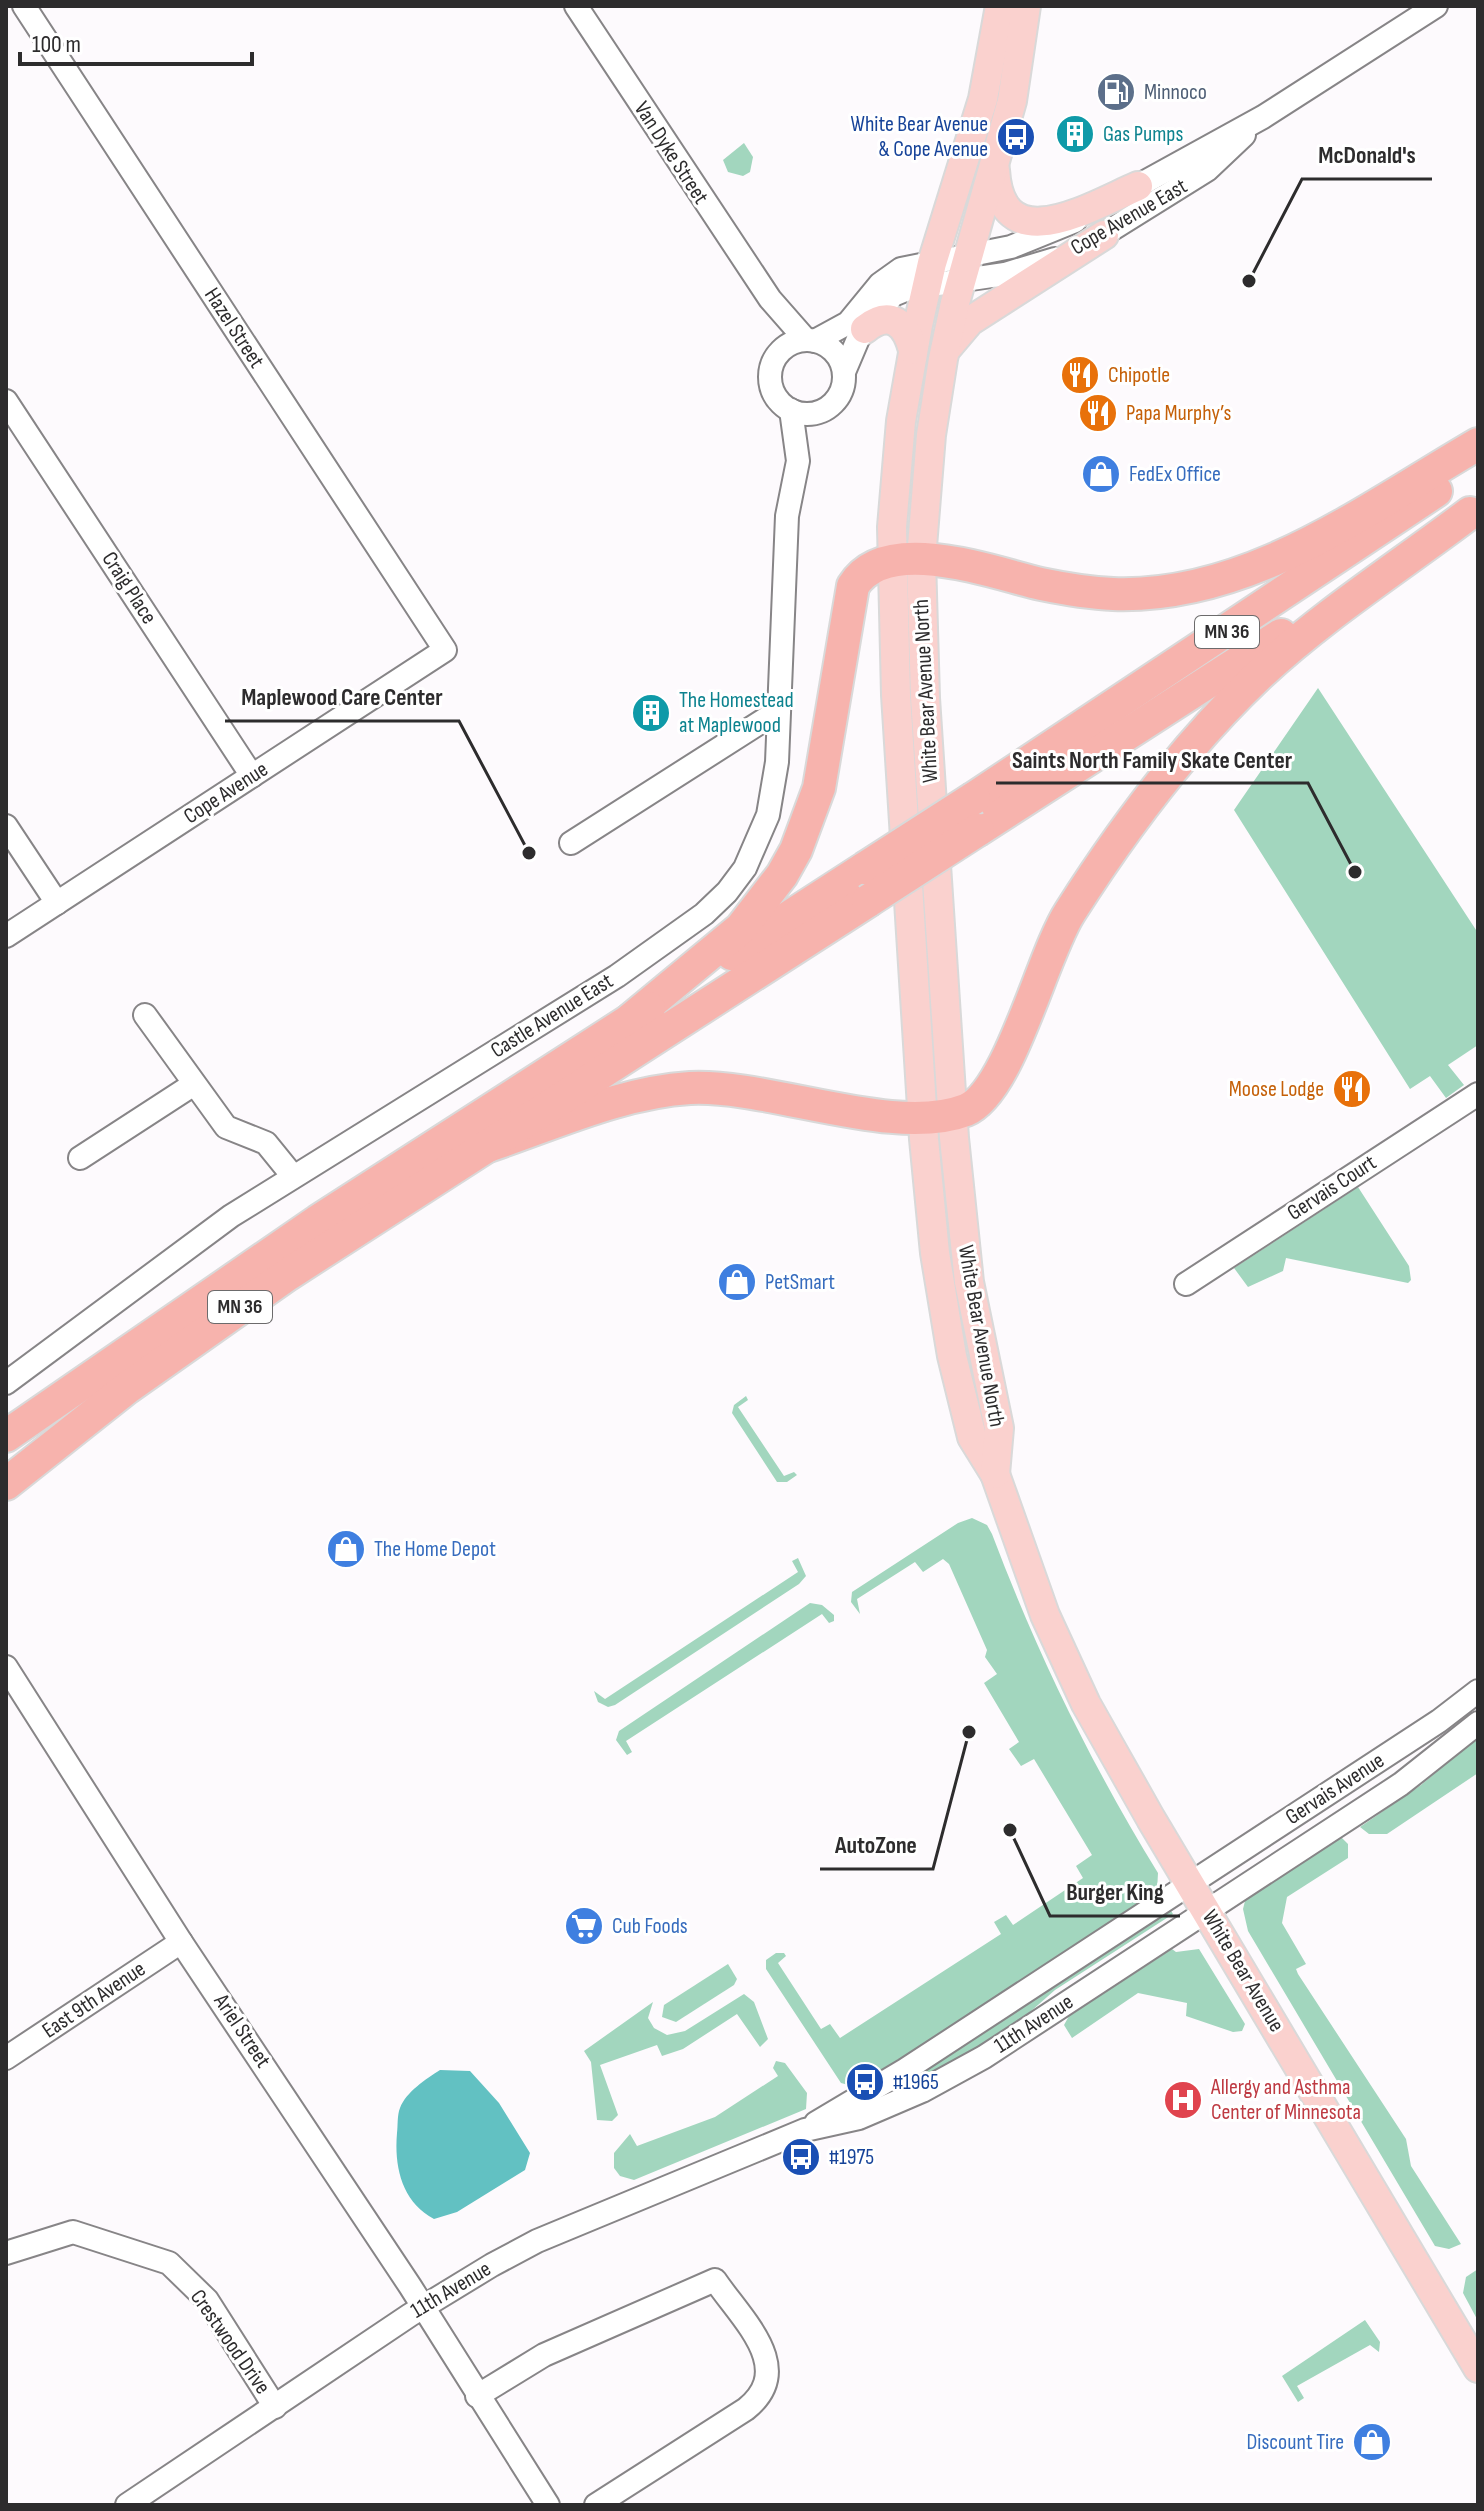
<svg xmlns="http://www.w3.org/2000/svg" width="1484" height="2511" font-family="'Sofia Sans Condensed',sans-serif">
  <rect width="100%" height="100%" fill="#fdfafd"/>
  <g fill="#a2d6be">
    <path d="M744,143l9,14 -3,15 -7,4 -15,-4 -5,-12z"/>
    <path d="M1318,688l160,245v112l-30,20 16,20 -18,13 -16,-22 -20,13 -176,-279z"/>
    <path d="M1358,1187l51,79 2,14 -3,3 -122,-25 -3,13 -35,16 -14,-19z"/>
    <path d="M746,1396l2,4 -10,7 46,69 10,-4 3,3 -10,7h-10l-45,-69 2,-8z"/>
    <path d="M972,1518l15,7 5,9c45,119 99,230 166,339l-1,18 -247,165 -58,30 -11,-3 -75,-114v-9l10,-7h8l2,3 -8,7 43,66 9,-5 10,14 161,-104 -7,-12 12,-7 7,10 70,-47 -7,-12 16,-11 -58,-96 -13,7 -12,-17 10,-7 -35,-59 13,-9 -12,-17 2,-7 -38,-86 -6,-5 -20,13 -8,-10 -58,37 3,15 -9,-12 1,-10 106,-69z"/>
    <path d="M798,1558l8,18 -7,8 -184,121 -7,2 -10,-5 -4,-11 11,8 193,-127 -6,-11z"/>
    <path d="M810,1603l12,2 12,10v6l-5,2 -7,-9 -196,127 6,11 -5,3 -11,-15 3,-9z"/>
    <path d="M1478,1736v37l-91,61h-18l-9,-7 61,-42z"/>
    <path d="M1341,1837l7,7v14l-61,39 -5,26 24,41 -10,5 2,5 108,165 5,27 50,78 -12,5 -14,-3 -187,-315 -5,-22 2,-8z"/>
    <path d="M1170,1909l3,5 -118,76 -42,37 -33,21 -83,43 -1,-3z"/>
    <path d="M1172,1949l4,3 23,-3 46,75 -3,7 -9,1 -47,-16 1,-13 -49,-10 -66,45 -8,-13 5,-9z"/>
    <path d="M728,1964l9,15 -3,6 -58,37 -14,-5 2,-12z"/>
    <path d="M744,1994l10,8 14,37 -8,8 -23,-33 -54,35 -21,7 -5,-11 -57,20 18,50 -6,6 -15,-1 -6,-58 -7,-11 69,-49 -5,16 6,10 13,7 18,-4z"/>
    <path d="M776,2061l9,2 22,30 -1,16 -172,71 -14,-4 -6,-8v-15l16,-19 7,12 78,-29 63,-41 -5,-8z"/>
    <path d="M1478,2269v52l-15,-28 3,-16z"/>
    <path d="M1365,2320l15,22 -1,10 -9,-7 -73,41 7,12 -6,4 -16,-26z"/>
  </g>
  <path fill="#62c1c2" d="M440,2070l30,1 29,32 31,50 -5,17 -68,42 -23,7c-32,-17 -40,-52 -37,-86 1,-7 0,-18 3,-25 6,-16 26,-29 40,-38z"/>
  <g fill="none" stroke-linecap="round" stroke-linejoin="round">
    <defs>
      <g id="minor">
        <path d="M576,6l194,293 36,41"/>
        <path d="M1125,193l138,-76 173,-111"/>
        <path d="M1090,243l117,-73 37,-35"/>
        <circle cx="807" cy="377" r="37"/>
        <path d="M815,341l33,-18 32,-39 21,-15 110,-22 64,-26"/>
        <path d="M844,372l14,-33 35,-44 17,-7 95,-14 50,-15"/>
        <path d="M6,401l246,375"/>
        <path d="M6,826l51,77"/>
        <path d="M571,843l207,-132"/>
        <path d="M6,936l439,-286 -421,-644"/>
        <path d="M145,1015l81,112 40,16 26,32"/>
        <path d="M80,1158l114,-74"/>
        <path d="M1186,1284l292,-190"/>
        <path d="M6,1383l225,-167 386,-240 87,-62 23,-22 18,-24 23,-53 9,-53 10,-246 11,-55 -7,-51"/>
        <path d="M6,1667l175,275 229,344 138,219"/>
        <path d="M6,2058l175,-116"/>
        <path d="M816,2123l89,-53 534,-349 39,-30"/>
        <path d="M6,2253l67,-21 96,31 38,37 68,107"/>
        <path d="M477,2396l67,-41 171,-75c27,40 82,88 31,129l-150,96"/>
        <path d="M127,2505l283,-190 82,-50 45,-24 268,-111 54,-12 63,-27 62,-34 417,-273 77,-61"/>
      </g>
      <g id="major">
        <path d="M1000,6l-17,93 -51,164 -14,62 -17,96 -9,106 4,168 28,444 11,114 17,103 20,81 23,37 50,141 41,89 65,115 327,549"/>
        <path d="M995,170c6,93 96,36 143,16"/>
        <path d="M865,329c25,-20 41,-6 48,21"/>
        <path d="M948,347l22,-26 134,-86"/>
        <path d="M995,1474l4,-46 -30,-146 -15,-144 -29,-440 -4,-139 10,-124 12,-76 12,-56 57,-202 14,-95"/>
      </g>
      <g id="highway">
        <path d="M974,798l462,-307"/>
        <path d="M978,830l303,-195"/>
        <path d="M732,954l133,-86"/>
        <path d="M631,1019l110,-91 41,-53 14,-25 23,-62 34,-202c33,-54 140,-13 188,-2 24,5 48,9 72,10 136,5 253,-85 365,-150"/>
        <path d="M485,1147c66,-22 136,-55 205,-59 80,-4 204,50 276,22 44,-18 76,-155 104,-198 54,-85 115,-167 189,-237 64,-60 141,-109 211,-162"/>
        <path d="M6,1436l312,-215 331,-213"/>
        <path d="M6,1484l121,-96 160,-113 581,-374"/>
      </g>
    </defs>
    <use href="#minor" stroke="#878587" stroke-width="26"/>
    <use href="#major" stroke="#d9d9d9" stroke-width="32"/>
    <use href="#highway" stroke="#d9d9d9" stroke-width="36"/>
    <use href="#minor" stroke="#fff" stroke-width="22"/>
    <use href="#major" stroke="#fad1ce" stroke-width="28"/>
    <use href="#highway" stroke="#f7b3ad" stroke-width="32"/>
    <defs>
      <g id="highway-bridge">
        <path d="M865,868l109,-70"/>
        <path d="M868,901l110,-71"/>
      </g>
    </defs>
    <use href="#highway-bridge" stroke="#d9d9d9" stroke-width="36" stroke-linecap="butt"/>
    <use href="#highway-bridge" stroke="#f7b3ad" stroke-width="32"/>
  </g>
  <defs>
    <symbol id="fuel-disc" viewBox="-11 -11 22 22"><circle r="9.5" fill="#5c6f8a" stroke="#fff"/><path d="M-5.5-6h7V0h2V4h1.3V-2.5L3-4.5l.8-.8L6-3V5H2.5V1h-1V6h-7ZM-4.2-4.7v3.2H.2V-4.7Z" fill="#fff"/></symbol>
    <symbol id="building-disc" viewBox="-11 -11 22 22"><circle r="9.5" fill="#0f9aa8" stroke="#fff"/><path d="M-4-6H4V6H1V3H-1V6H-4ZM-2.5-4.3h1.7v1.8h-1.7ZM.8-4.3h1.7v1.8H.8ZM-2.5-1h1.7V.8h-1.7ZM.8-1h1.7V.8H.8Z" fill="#fff"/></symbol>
    <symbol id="bus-disc" viewBox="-11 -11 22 22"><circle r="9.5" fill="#1a4fb4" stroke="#fff"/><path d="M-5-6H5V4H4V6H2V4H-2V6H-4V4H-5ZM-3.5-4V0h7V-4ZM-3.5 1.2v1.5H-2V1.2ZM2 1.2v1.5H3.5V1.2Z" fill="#fff"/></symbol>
    <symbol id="restaurant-disc" viewBox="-11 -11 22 22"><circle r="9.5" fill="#e8710a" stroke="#fff"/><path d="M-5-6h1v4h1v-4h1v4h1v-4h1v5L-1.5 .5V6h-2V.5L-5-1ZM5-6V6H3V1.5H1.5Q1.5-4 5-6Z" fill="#fff"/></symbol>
    <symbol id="shop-disc" viewBox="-11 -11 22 22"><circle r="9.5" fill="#3f7fe0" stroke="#fff"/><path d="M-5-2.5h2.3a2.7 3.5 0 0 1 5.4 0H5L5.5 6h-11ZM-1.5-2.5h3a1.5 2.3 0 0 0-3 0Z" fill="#fff"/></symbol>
    <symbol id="supermarket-disc" viewBox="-11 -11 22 22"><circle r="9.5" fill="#3f7fe0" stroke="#fff"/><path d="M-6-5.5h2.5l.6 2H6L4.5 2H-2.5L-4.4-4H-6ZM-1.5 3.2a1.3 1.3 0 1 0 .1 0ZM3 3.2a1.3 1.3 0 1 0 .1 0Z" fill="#fff"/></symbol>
    <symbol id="hospital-disc" viewBox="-11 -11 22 22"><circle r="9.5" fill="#e0444e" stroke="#fff"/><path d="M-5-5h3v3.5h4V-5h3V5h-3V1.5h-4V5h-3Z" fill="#fff"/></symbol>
  </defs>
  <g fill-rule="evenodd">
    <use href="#fuel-disc" x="1094" y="70" width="44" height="44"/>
    <use href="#building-disc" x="1053" y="112" width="44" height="44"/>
    <use href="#bus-disc" x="994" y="115" width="44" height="44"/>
    <use href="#restaurant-disc" x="1058" y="353" width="44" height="44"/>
    <use href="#restaurant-disc" x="1076" y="391" width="44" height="44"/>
    <use href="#shop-disc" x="1079" y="452" width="44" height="44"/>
    <use href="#building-disc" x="629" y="691" width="44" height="44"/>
    <use href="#restaurant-disc" x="1330" y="1067" width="44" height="44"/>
    <use href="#shop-disc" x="715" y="1260" width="44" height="44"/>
    <use href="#shop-disc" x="324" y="1527" width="44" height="44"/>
    <use href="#supermarket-disc" x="562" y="1904" width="44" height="44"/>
    <use href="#bus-disc" x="843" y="2060" width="44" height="44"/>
    <use href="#hospital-disc" x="1161" y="2078" width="44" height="44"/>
    <use href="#bus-disc" x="779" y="2135" width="44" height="44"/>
    <use href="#shop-disc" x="1350" y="2420" width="44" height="44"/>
  </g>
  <g text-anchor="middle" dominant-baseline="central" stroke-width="6" stroke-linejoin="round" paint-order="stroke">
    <g fill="#fff" stroke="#6c6b6c" stroke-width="2">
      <rect x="1195" y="616" width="64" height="32" rx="6"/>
      <rect x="208" y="1291" width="64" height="32" rx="6"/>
    </g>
    <g font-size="20" font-weight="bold" fill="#2d2c2d">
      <text x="1227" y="632">MN 36</text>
      <text x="240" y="1307">MN 36</text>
    </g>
    <g font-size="22" fill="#4e5e75" stroke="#fff" text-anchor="start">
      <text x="1144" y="92">Minnoco</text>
    </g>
    <g font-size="22" fill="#164399" stroke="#fff" text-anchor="start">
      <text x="988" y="124" text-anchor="end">White Bear Avenue<tspan x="988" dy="25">&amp; Cope Avenue</tspan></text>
      <text x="893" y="2082">#1965</text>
      <text x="829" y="2157">#1975</text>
    </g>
    <g font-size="22" fill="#0d838f" stroke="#fff" text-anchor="start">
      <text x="1103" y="134">Gas Pumps</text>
      <text x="679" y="700">The Homestead<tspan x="679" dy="25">at Maplewood</tspan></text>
    </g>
    <g font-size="22" fill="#2d2c2d" stroke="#fff">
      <text transform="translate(671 153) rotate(57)">Van Dyke Street</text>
      <text transform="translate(1129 217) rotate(-30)">Cope Avenue East</text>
      <text transform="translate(234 328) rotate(57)">Hazel Street</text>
      <text transform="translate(129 588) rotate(57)">Craig Place</text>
      <text transform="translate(926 691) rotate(-93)">White Bear Avenue North</text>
      <text transform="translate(226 793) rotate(-33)">Cope Avenue</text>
      <text transform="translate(552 1016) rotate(-32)">Castle Avenue East</text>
      <text transform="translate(1332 1188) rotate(-33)">Gervais Court</text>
      <text transform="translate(981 1336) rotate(80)">White Bear Avenue North</text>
      <text transform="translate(1335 1789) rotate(-33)">Gervais Avenue</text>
      <text transform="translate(1243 1971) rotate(59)">White Bear Avenue</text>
      <text transform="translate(94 2000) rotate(-34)">East 9th Avenue</text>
      <text transform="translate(1034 2024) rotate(-33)">11th Avenue</text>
      <text transform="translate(242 2031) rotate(56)">Ariel Street</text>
      <text transform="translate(451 2290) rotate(-31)">11th Avenue</text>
      <text transform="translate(230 2342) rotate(55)">Crestwood Drive</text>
    </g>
    <g font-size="22" fill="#c56008" stroke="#fff" text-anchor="start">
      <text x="1108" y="375">Chipotle</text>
      <text x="1126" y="413">Papa Murphy’s</text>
      <text x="1324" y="1089" text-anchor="end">Moose Lodge</text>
    </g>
    <g font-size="22" fill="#366cbe" stroke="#fff" text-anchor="start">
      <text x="1129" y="474">FedEx Office</text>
      <text x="765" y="1282">PetSmart</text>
      <text x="374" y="1549">The Home Depot</text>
      <text x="612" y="1926">Cub Foods</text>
      <text x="1344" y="2442" text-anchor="end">Discount Tire</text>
    </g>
    <g font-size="22" fill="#be3a42" stroke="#fff" text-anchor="start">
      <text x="1211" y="2087">Allergy and Asthma<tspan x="1211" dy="25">Center of Minnesota</tspan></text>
    </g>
  </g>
  <path fill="none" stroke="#2d2c2d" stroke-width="3" d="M1249 281L1302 179H1432M529 853L459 721H225M1355 872L1308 783H996M969 1732L933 1869H820M1010 1830L1050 1916H1180"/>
  <g fill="#2d2c2d" stroke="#fff" stroke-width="3">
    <circle cx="1249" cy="281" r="8"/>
    <circle cx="529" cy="853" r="8"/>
    <circle cx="1355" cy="872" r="8"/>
    <circle cx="969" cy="1732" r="8"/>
    <circle cx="1010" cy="1830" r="8"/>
  </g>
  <g font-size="24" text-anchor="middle" font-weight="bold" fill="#2d2c2d" stroke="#fff" stroke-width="6" stroke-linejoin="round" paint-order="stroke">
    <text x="1367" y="163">McDonald's</text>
    <text x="342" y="705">Maplewood Care Center</text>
    <text x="1152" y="768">Saints North Family Skate Center</text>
    <text x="876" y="1853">AutoZone</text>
    <text x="1115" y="1900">Burger King</text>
  </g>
  <rect width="1484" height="2511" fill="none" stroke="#2d2c2d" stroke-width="16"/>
  <path d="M20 52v12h232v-12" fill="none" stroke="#2d2c2d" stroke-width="4"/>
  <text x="32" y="52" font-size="24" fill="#2d2c2d" stroke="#ffffff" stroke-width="6" paint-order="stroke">100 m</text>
</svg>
